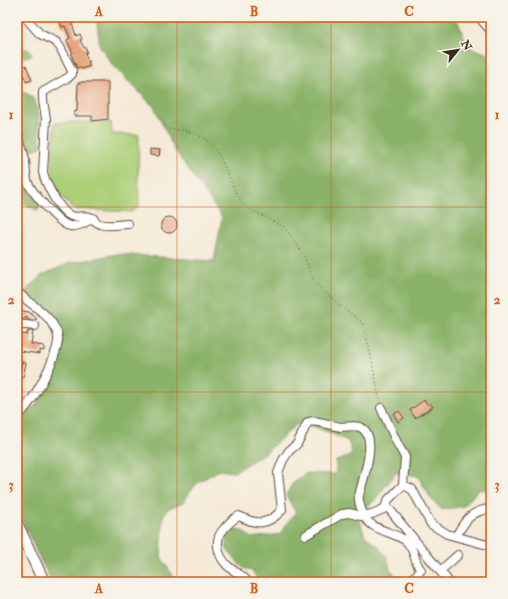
<svg xmlns="http://www.w3.org/2000/svg" width="508" height="599" font-family="'IM FELL Double Pica',serif">
  <rect width="100%" height="100%" fill="#f7f3e8"/>
  <filter id="ink" filterUnits="userSpaceOnUse"><feTurbulence type="fractalNoise" baseFrequency=".025" numOctaves="2"/><feDisplacementMap in="SourceGraphic" scale="8" xChannelSelector="R" yChannelSelector="G"/><feConvolveMatrix kernelMatrix="1 2 1 2 8 2 1 2 1" color-interpolation-filters="sRGB"/></filter>
  <filter id="wash" filterUnits="userSpaceOnUse"><feTurbulence type="fractalNoise" baseFrequency=".012" numOctaves="4" result="noise"/><feDisplacementMap in="SourceGraphic" scale="16" xChannelSelector="R" yChannelSelector="G"/><feGaussianBlur stdDeviation="0.9" result="paint"/><feColorMatrix in="noise" values="0 0 0 0 0 0 0 0 0 0 0 0 0 0 0 0 0 1.4 0 .05"/><feComposite in="paint" operator="in"/></filter>
  <g filter="url(#wash)">
    <rect width="100%" height="100%" fill="#f5e9d6"/>
    <path fill="#accf78" stroke="#747c4b" d="M69,122h42l1,12 27,1 -1,42 1,29 -7,6 -59,-3c-28,-26 -20,-51 -18,-86z"/>
    <g fill="#89b268" stroke="#626e43">
      <path d="M96,17h360l12,30 18,6 5,3v435l-12,-2 -15,17 -22,4 -11,-11 -13,-23 -22,-3 -22,28 -16,14 7,21 13,10 9,11 3,13 14,12h-145l-6,-10 -11,-5 -15,-17 -1,-10 4,-11 13,2 8,7 30,-4 4,-9 11,-12 -10,-18 7,-12 14,-10 29,1v-13l12,-4 4,-4 -4,-12 -38,-16 -13,-1 -31,28 -32,20 -15,-2 -22,13 -15,20 -13,5 -6,8 -2,41 16,25h-125l-12,-23 -23,-50v-89l19,-15 19,-35 8,-28 -8,-24 -31,-26 18,-17 28,-12 47,-9 97,7 8,-44 -48,-68 -19,-41 -42,-42 -13,-20z"/>
      <path d="M17,46l12,4 3,4 -2,2 -8,2 -5,4z"/>
      <path d="M17,92c4,0 9,0 12,3 13,7 9,35 12,48v4l-5,2 -5,1 -4,-4 -4,-6 -2,-13 -4,-6z"/>
      <path d="M17,142l2,10 -1,3 4,7 12,35 5,7 -1,7 -21,-11z"/>
    </g>
    <g id="blocks">
      <g fill="#e7a47e">
        <path d="M58,17h17l1,4 -4,2 4,13 4,-2 2,5 -2,1 4,8h2l1,4 -2,1 5,13 -9,3 -1,-2 -3,1 -6,-14 2,-1 -6,-12v-1l3,-2 -5,-12 -3,1z"/>
        <path d="M26,65l6,15 -6,2 -5,-15z"/>
        <path d="M81,82h27v37l-16,2v-5h-18v-4l3,-1 1,-28h3z"/>
        <path d="M150,149l10,1 -1,6 -9,-1z"/>
        <circle cx="169" cy="225" r="8"/>
        <path d="M17,310l12,2 8,7 -2,1h-7l-2,-3 -1,2h-8z"/>
        <path d="M28,331h5l-2,13 13,2v5l-4,-1v4l-21,-3 1,-12h-3v-6l10,2z"/>
        <path d="M22,362l4,1 -3,14 -4,-1z"/>
        <path d="M424,400l4,5 2,-2 3,4 -18,11 -5,-8z"/>
        <path d="M399,411l5,7 -6,4 -4,-8z"/>
      </g>
    </g>
  </g>
  <g filter="url(#ink)">
    <use href="#blocks" fill-opacity="0" stroke="#57473a" stroke-width="1"/>
    <g fill="none" stroke-linecap="round" stroke-linejoin="round">
      <defs>
        <g id="minor">
          <path d="M25,17l15,17 16,8 4,5 12,24v3l-3,3 -26,15v8l3,19 -3,53c2,11 17,40 28,44 6,2 13,-1 19,1 4,2 6,6 10,7 7,3 20,0 28,0"/>
          <path d="M479,17l12,14"/>
          <path d="M17,132c3,10 7,20 8,29 1,8 0,15 3,22 4,9 32,42 42,43 9,1 16,-4 23,-8"/>
          <path d="M17,291c10,12 26,18 34,31 3,4 6,9 7,14 2,15 -19,54 -29,67 -3,5 -8,9 -12,14"/>
          <path d="M17,324l18,2"/>
          <path d="M381,408l17,37 7,12 -2,28 -15,15 -2,5 63,77"/>
          <path d="M403,485l9,4 19,35 16,10 44,12"/>
          <path d="M306,535l36,-21 7,-1 12,3 11,-2 16,-7"/>
          <path d="M456,536c9,-15 15,-26 35,-27"/>
          <path d="M440,571l18,-16"/>
          <path d="M248,582c-6,-8 -16,-11 -22,-18 -8,-9 -12,-24 -3,-34 5,-6 9,-11 16,-14 18,9 28,10 43,-6l-4,-37 5,-13 6,-9 8,-7 11,-22c11,-3 22,4 33,5 6,0 13,-2 19,0 20,8 2,54 -1,69 -1,5 2,13 4,18 7,17 30,17 43,27 10,9 7,20 15,29l-12,12"/>
        </g>
        <path id="major" d="M17,524l27,58"/>
      </defs>
      <use href="#minor" stroke="#57473a" stroke-width="10"/>
      <use href="#major" stroke="#57473a" stroke-width="13"/>
      <path stroke="#57473a" stroke-width="1" stroke-dasharray="1 3" stroke-linecap="butt" d="M169,129c51,1 51,35 71,71l6,7 38,20 18,25 13,31 24,22 23,17 7,25 11,55"/>
      <use href="#minor" stroke="#fff" stroke-width="8"/>
      <use href="#major" stroke="#fff" stroke-width="11"/>
    </g>
  </g>
  <path fill="none" stroke="#df570d" stroke-width="1" stroke-opacity="0.55" d="M177,17v565M331,17v565M17,207h474M17,392h474"/>
  <rect width="508" height="599" fill="none" stroke="#f7f3e8" stroke-width="44"/>
  <g transform="translate(458 50) rotate(60)" stroke="#f7f3e8" stroke-width="3" paint-order="stroke">
  <path d="M0-3L7 15L0 10L-7 15Z" fill="#3b2a1e"/>
  <text y="-6" font-size="11" font-weight="bold" text-anchor="middle" fill="#3b2a1e">N</text>
  </g>
  <rect x="22" y="22" width="464" height="555" fill="none" stroke="#df570d" stroke-width="1.5"/>
  <g font-size="13" text-anchor="middle" font-weight="bold" fill="#df570d">
    <text x="99" y="16">A</text>
    <text x="254" y="16">B</text>
    <text x="409" y="16">C</text>
    <text x="11" y="119">1</text>
    <text x="497" y="119">1</text>
    <text x="11" y="304">2</text>
    <text x="497" y="304">2</text>
    <text x="11" y="489">3</text>
    <text x="497" y="489">3</text>
    <text x="99" y="593">A</text>
    <text x="254" y="593">B</text>
    <text x="409" y="593">C</text>
  </g>
</svg>
